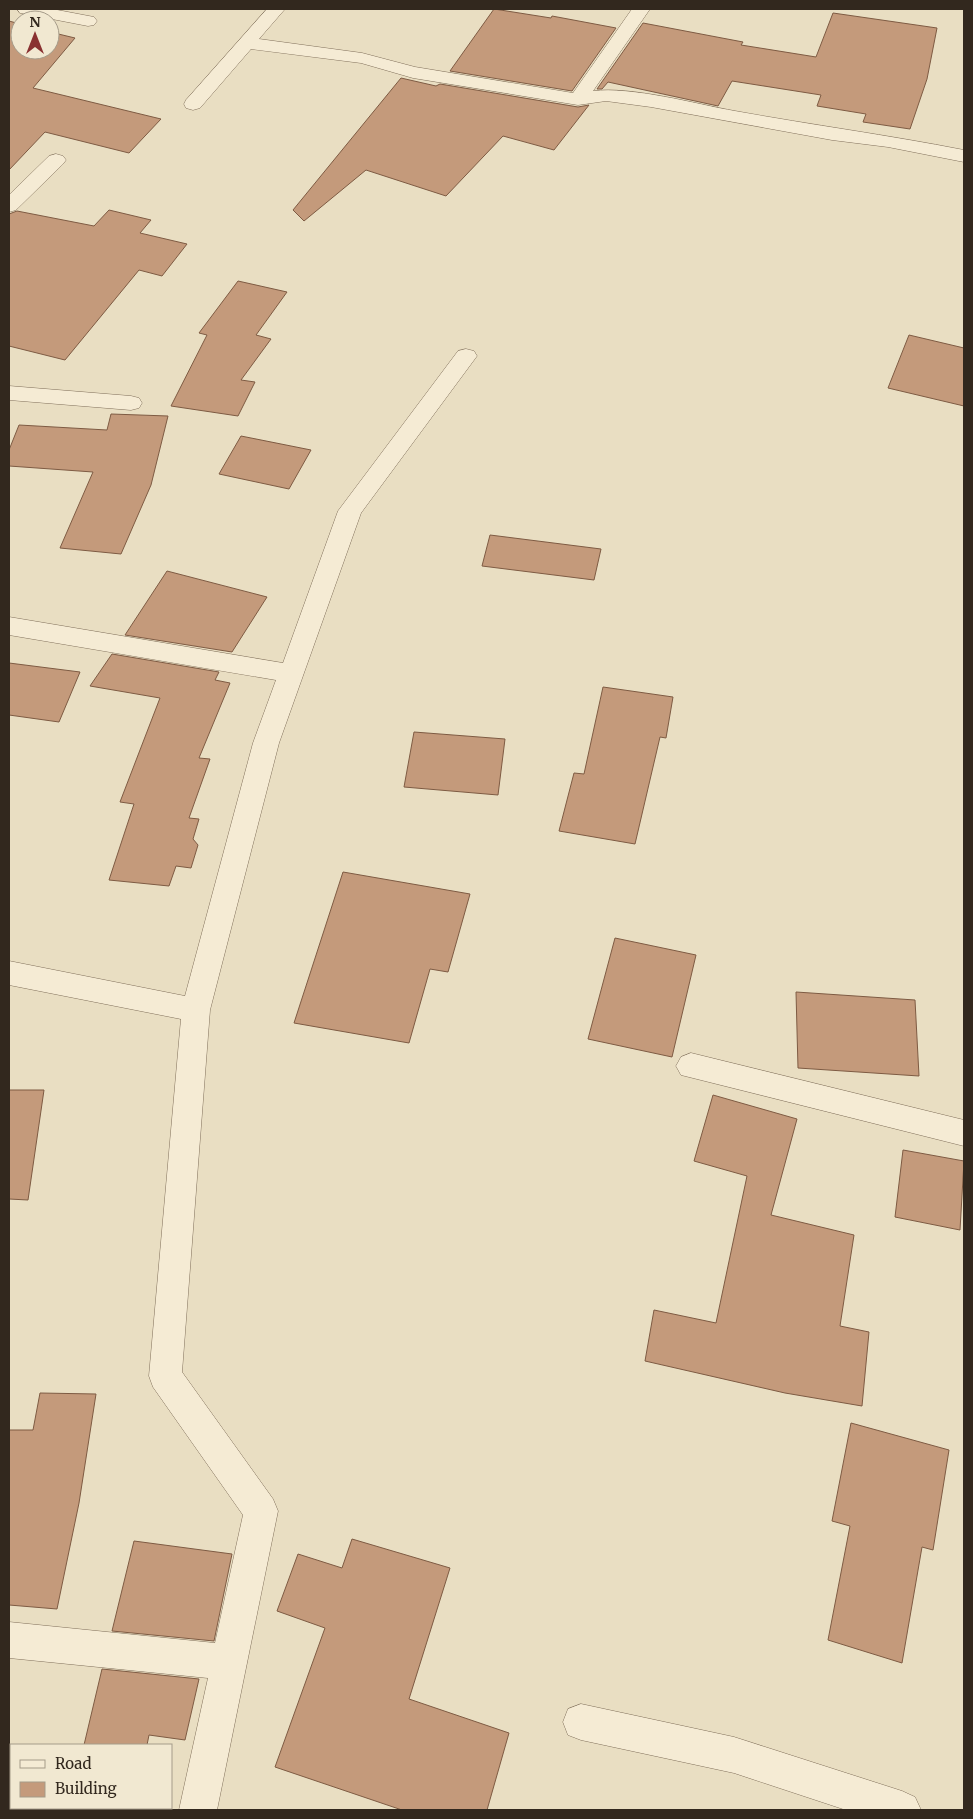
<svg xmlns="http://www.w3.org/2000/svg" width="973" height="1819" font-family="Merriweather,serif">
  <rect width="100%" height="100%" fill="#e9dec2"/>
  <g fill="#c49a7b" stroke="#7e5b43">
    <path d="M494,9l57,9 1,-2 64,12 -44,63 -122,-20z"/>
    <path d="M833,13l104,15 -10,51 -17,50 -47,-7 3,-8 -49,-8 4,-11 -89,-14 -14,25 -110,-24 -6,7h-5l46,-66 100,19 -2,3 75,12z"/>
    <path d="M9,21l11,3v26h30v-18l25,6 -42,50 128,31 -32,34 -84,-21 -36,38z"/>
    <path d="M401,78l35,8 4,-2 138,23 11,-2 -35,45 -51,-14 -57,60 -80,-26 -62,51 -11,-11z"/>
    <path d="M109,210l42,10 -11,13 47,11 -25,32 -23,-6 -74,90 -56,-14v-132l8,-3 77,15z"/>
    <path d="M238,281l49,11 -31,43 15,4 -30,41 14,2 -17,34 -67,-10 36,-71 -8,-2z"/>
    <path d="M909,335l55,13v58l-76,-18z"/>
    <path d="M111,414l57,2 -17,69 -30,69 -61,-6 33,-76 -84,-6v-16l10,-25 88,5z"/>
    <path d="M241,436l70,14 -22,39 -70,-15z"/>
    <path d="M490,535l111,14 -7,31 -112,-14z"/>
    <path d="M167,571l100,26 -35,55 -107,-17z"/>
    <path d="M112,654l107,18 -4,8 15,3 -31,75 11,1 -21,59 10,1 -6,20 5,6 -7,23 -15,-2 -7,20 -60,-6 25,-76 -14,-2 40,-104 -70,-12z"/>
    <path d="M9,663l71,9 -21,50 -50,-7z"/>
    <path d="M603,687l70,10 -7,41 -6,-1 -25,107 -76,-13 15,-58 10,1z"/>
    <path d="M414,732l91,7 -7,56 -94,-8z"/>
    <path d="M343,872l127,22 -22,78 -18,-3 -21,74 -115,-20z"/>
    <path d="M615,938l81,17 -24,102 -84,-18z"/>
    <path d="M796,992l119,8 4,76 -121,-8z"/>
    <path d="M9,1090h35l-16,110 -19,-1z"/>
    <path d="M713,1095l84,24 -26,96 83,20 -14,91 29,6 -7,74 -77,-13 -140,-32 9,-51 62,13 31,-147 -53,-15z"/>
    <path d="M903,1150l61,11 -4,69 -65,-13z"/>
    <path d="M40,1393l56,1 -17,109 -22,106 -48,-4v-175h24z"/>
    <path d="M851,1423l98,27 -16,100 -11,-3 -20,116 -74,-23 22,-114 -18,-5z"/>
    <path d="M352,1539l98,29 -41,131 100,34 -22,77h-85l-127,-43 50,-139 -48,-17 21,-57 44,14z"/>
    <path d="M134,1541l98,13 -18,87 -102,-10z"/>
    <path d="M102,1669l97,10 -14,61 -36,-5 -2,10h-63z"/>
  </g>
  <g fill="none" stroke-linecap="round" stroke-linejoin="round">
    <defs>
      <g id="street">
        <path d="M17,9h35l42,8 3,4 -3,4 -6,1 -62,-12 -6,-1z"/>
        <path d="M267,9h18l-26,30 103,14 53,14 158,26 59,-84h18l-57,82c38,-5 103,13 142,20 77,14 153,24 229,39v12l-76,-15 -56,-7 -181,-33 -45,-6 -28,4 -165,-27 -52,-15 -110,-14 -51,59 -7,2 -7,-2 -2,-4 2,-4z"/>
        <path d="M56,154l7,2 3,4 -3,4 -47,46 -7,2v-17l40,-39z"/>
        <path d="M466,349l8,2 3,5 -116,157 -82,230 -69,267 -28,362 91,127 5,12 -61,299h-38l29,-132 -199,-20v-36l206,21 28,-128 -90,-128 -4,-11 32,-357 -172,-34v-24l176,35 68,-253 23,-63 -267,-45v-18l274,46 55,-152 120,-160z"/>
        <path d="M9,386l122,10 8,2 3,5 -3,5 -8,2 -122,-10z"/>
        <path d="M691,1053l273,67v26l-283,-71 -5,-9 5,-9z"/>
        <path d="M581,1704l153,33 168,54 13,6 6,13h-75l-112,-37 -153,-33 -13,-5 -5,-13 5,-13z"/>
      </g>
    </defs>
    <use href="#street" stroke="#81705b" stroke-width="1"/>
    <use href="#street" fill="#f5ebd4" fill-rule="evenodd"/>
  </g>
  <rect width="973" height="1819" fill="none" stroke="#32281e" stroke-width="20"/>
  <rect x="10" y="1744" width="162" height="65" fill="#f1e8d1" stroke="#a59b89"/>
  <rect x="20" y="1760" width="25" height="8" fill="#f5ebd4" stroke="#a59b89"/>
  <text x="55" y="1769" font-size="15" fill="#32281e">Road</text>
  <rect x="20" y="1782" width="25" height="15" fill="#c49a7b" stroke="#a59b89"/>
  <text x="55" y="1794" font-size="15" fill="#32281e">Building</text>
  <g transform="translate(35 35)"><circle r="24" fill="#f1e8d1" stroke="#a59b89"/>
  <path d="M0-4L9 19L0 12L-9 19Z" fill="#8a3131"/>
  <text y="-8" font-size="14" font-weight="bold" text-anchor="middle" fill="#32281e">N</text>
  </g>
</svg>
